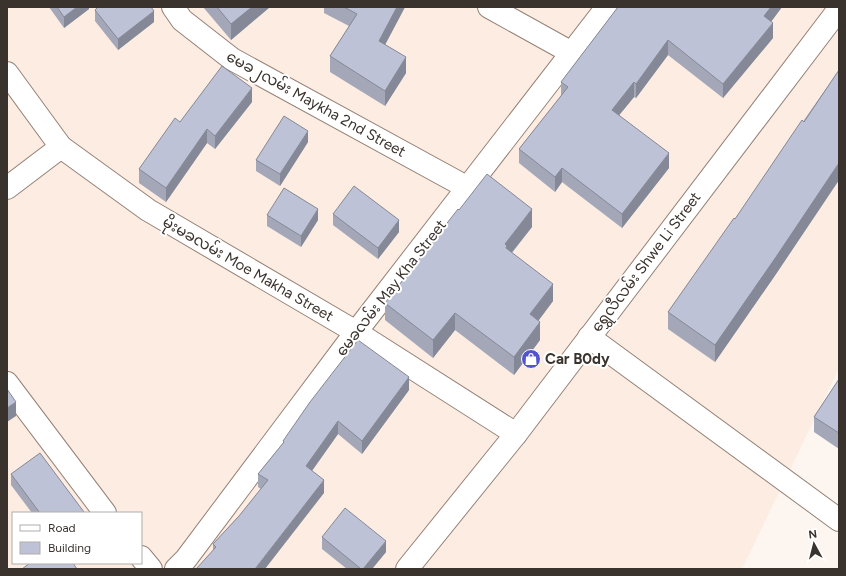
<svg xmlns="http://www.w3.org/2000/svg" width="846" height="576" font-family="Figtree,'Noto Sans Myanmar',sans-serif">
  <rect width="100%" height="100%" fill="#fdf5f0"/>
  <path fill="#fcece1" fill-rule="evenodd" d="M7,7h832v361l-97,201h-735zM13,513h128v50h-128z"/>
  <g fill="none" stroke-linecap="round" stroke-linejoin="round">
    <defs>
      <g id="minor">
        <path d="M173,7l9,13 50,39 236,129"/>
        <path d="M489,7l83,46"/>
        <path d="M7,73l54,74 87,63 208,122 160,102"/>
        <path d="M7,188l54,-41"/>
        <path d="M589,337l250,183"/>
        <path d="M7,383l98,130"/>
        <path d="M141,557l10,12"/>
        <path d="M176,569l10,-10 170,-227 251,-325"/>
        <path d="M407,569l109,-135 323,-425"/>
      </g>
    </defs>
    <use href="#minor" stroke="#948276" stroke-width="24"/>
    <use href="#minor" stroke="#fff" stroke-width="22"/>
  </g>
  <g fill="#a3a7b8">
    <path d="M49,7h40v2l-25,19z"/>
    <path d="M203,7h67l-39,33z"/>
    <path d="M324,7h81l-20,38 21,28 -21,33 -55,-34v-16l19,-30 -25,-13z"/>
    <path d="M618,7h164l-11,15 2,16 -50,60 -55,-43 -32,43 -2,-1 -15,18 50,53 -47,60 -60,-46 -7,10 -36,-29v-14l42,-53v-14z"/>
    <path d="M95,10l59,12 -36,28 -23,-29z"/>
    <path d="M839,70v110l-63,94 -61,88 -47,-33v-17l67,-93z"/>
    <path d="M252,102l-37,47 -8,-6 -41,59 -27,-19v-14l41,-47z"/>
    <path d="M308,142l-28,44 -24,-15v-11z"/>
    <path d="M333,214l66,18 -21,27 -45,-34z"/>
    <path d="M267,215l51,5 -17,27 -34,-21z"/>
    <path d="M532,227l-20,26 41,48 -15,20 2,19 -26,35 -59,-45 -22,28 -48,-38v-17z"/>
    <path d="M839,379v70l-25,-17v-15z"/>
    <path d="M409,390l-47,64 -24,-20 -26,37 12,22 -111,58v-7l26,-28 22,-27 -3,-2v-13l25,-31v-2z"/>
    <path d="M11,474l73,39h-52l-21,-28z"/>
    <path d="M322,537l64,15 -14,17h-25l-25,-20z"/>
  </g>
  <g fill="#858896">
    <path d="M77,7h12v2l-25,19v-11z"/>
    <path d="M252,7h18l-39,33v-16z"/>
    <path d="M397,7h8l-26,49v-15z"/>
    <path d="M771,7h11l-18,24v-15z"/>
    <path d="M154,11v11l-36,28v-11z"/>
    <path d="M773,23v15l-50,60v-14z"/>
    <path d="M668,40v15l-32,43v-14z"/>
    <path d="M406,57v16l-21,33v-15z"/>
    <path d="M634,82v15l-22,27v-14z"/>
    <path d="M252,88v14l-37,47v-13z"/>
    <path d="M207,129v14l-41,59v-14z"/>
    <path d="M308,131v11l-28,44v-12z"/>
    <path d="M669,153v15l-47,60v-14z"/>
    <path d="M839,163v17l-63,94 -61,88v-17z"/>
    <path d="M562,168v14l-7,10v-15z"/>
    <path d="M318,209v11l-17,27v-11z"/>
    <path d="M532,209v18l-25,31 -2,-14z"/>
    <path d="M399,220v12l-21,27v-11z"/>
    <path d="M553,284v17l-23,31v-18z"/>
    <path d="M455,313v17l-22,28v-18z"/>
    <path d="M540,322v18l-26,35v-18z"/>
    <path d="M409,377v13l-47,64v-13z"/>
    <path d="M16,402v14l-9,6v-14z"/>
    <path d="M338,421v13l-32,45v-13z"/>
    <path d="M324,480v13l-59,76h-10z"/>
    <path d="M386,541v11l-14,17h-9z"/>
  </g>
  <g fill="#bec2d6" stroke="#858896">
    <path d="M57,7h20l-13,10z"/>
    <path d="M98,7h53l3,4 -36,28 -23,-29z"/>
    <path d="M217,7h35l-21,17z"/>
    <path d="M344,7h53l-18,34 27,16 -21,34 -55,-35 27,-42z"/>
    <path d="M618,7h153l-7,9 9,7 -50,61 -55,-44 -32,44 -2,-2 -22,28 57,43 -47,61 -60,-46 -7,9 -36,-28 49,-62 -7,-5z"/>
    <path d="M222,66l30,22 -37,48 -8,-7 -41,59 -27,-19 36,-51 5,4z"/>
    <path d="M839,70v93l-63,94 -61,88 -47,-33 66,-94 1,1 67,-99 2,2z"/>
    <path d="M284,116l24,15 -28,43 -24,-14z"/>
    <path d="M487,174l45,35 -27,35 2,2 -1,2 47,36 -23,30 10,8 -26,35 -59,-44 -22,27 -48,-37 73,-94 1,1z"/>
    <path d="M354,186l45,34 -21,28 -45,-34z"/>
    <path d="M284,188l34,21 -17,27 -34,-21z"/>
    <path d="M358,340l51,37 -47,64 -24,-20 -32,45 18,14 -69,89h-59l20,-22 -3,-3 26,-28 29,-36 -10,-6 26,-32 -1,-1 27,-39z"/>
    <path d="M839,379v54l-25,-16z"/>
    <path d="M7,389l9,13 -9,6z"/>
    <path d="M40,453l44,59 -1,1h-43l-29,-39z"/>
    <path d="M345,508l41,33 -23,28h-2l-39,-32z"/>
    <path d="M30,563h43l4,6h-55z"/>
  </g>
  <defs>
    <symbol id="shop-disc" viewBox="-11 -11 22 22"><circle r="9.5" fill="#5154cb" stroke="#fff"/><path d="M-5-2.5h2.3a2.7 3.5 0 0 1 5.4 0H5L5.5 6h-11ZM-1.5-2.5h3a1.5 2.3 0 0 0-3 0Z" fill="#fff"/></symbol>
  </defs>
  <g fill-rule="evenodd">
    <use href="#shop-disc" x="520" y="348" width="22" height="22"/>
  </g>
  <g text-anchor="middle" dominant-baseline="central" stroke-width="4" stroke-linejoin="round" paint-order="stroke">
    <g font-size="15" fill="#3a322d" stroke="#fff">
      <text transform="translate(316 104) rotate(29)">မေခ၂လမ်း Maykha 2nd Street</text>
      <text transform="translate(646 262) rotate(-53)">ရွှေလီလမ်း Shwe Li Street</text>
      <text transform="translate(248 269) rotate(30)">မိုးမခလမ်း Moe Makha Street</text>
      <text transform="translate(391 288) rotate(-52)">မေခလမ်း May Kha Street</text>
    </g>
    <g font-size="15" font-weight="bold" fill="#3a322d" stroke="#fff" text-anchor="start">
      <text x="545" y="359">Car B0dy</text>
    </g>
  </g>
  <rect width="846" height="576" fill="none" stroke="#3a322d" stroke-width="16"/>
  <rect x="12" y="512" width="130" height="52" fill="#ffffff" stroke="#b0adab"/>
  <rect x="20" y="525" width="20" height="6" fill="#ffffff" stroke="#b0adab"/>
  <text x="48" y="532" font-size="12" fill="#3a322d">Road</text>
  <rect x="20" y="542" width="20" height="12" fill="#bec2d6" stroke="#b0adab"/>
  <text x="48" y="552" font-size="12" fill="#3a322d">Building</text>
  <g transform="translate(814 544) rotate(353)" stroke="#ffffff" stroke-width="3" paint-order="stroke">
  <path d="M0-3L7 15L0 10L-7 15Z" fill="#3a322d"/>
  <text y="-6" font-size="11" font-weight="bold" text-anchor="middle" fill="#3a322d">N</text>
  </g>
</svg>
